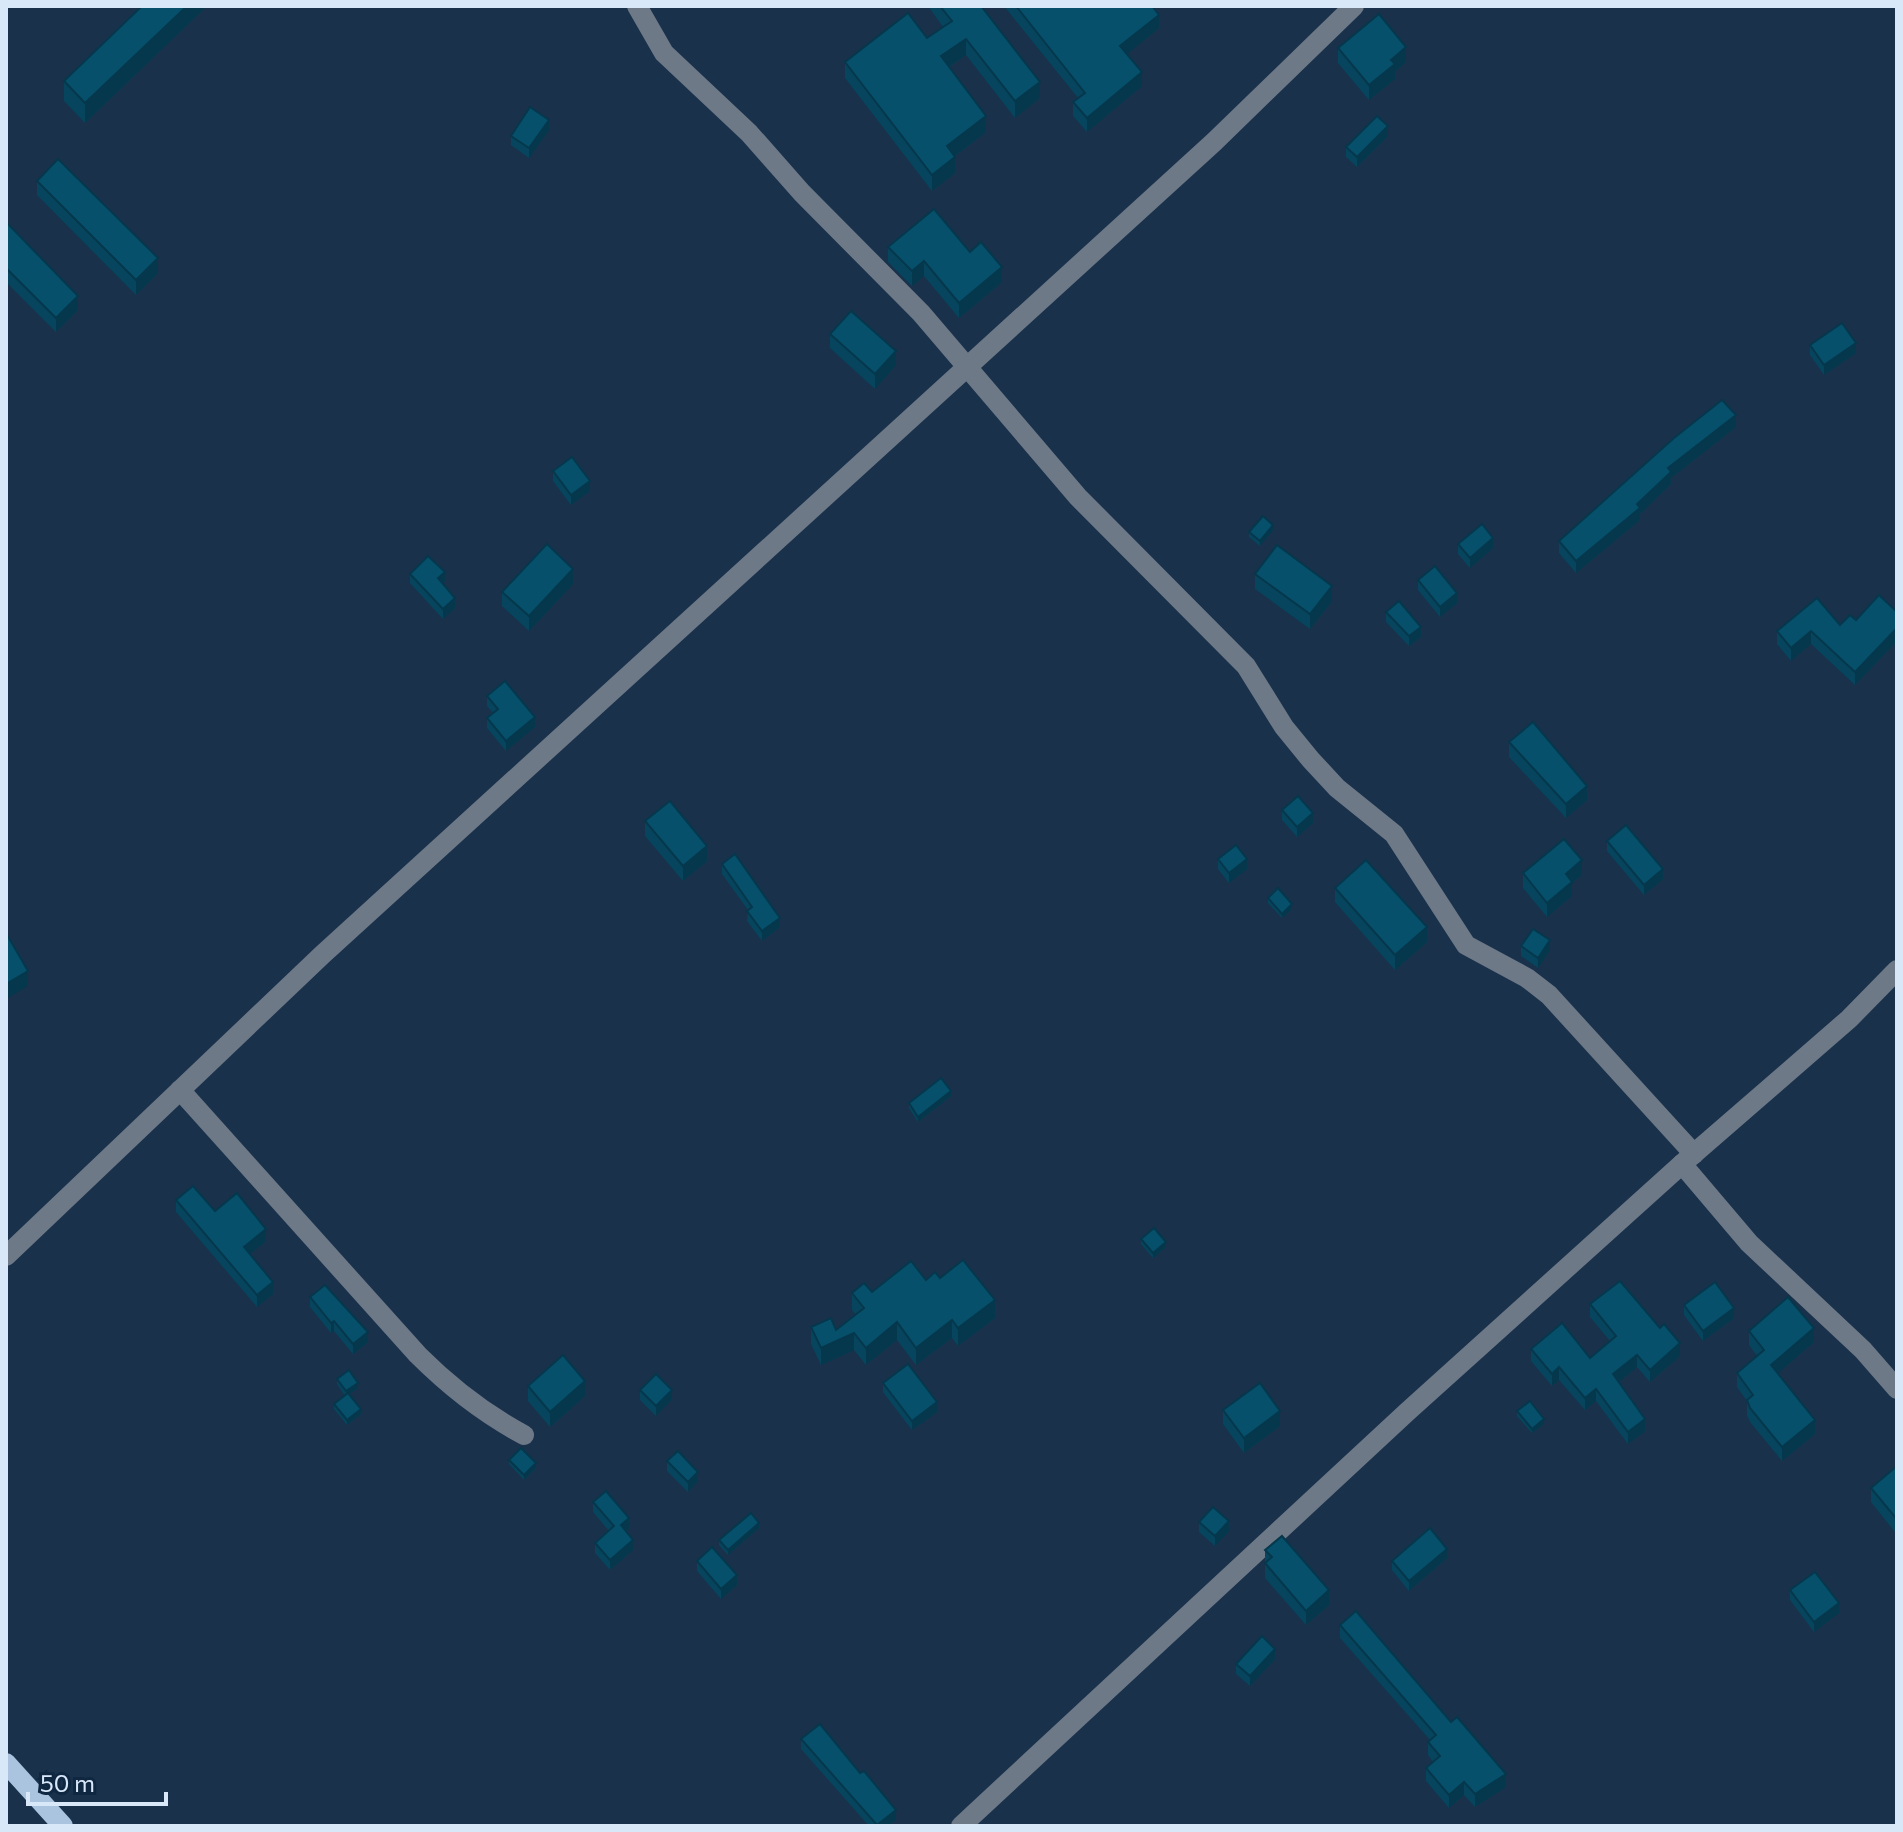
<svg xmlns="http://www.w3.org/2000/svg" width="1903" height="1832" font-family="Commissioner,sans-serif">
  <rect width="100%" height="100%" fill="#19314b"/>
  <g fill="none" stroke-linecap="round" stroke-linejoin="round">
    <g stroke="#6d7987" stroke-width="20">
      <path d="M637,6l27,47 85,80 53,60 119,120 157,184 168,169 38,61 27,33 26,28 57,46 72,111 61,33 22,17 145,159"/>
      <path d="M180,1090l238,265c33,33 65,58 106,80"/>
      <path d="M1682,1164l67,79 114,107 34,39"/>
      <path d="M6,1256l316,-301 892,-813 140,-136"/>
      <path d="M961,1826l446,-414 275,-248 167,-145 48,-49"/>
    </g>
    <path stroke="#aac3df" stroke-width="20" d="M6,1763l57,63"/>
  </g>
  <g fill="#06455d">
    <path d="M142,6h65l-122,117 -21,-22v-20z"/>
    <path d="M928,6h53l59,92 -25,20 -49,-63 -17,12 37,65 -31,24v17l-23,18 -87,-113v-16l82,-24 16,-11z"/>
    <path d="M1004,6h148l7,22 -32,26 15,32 -55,46 -14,-16v-14l5,-4z"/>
    <path d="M1338,48l68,14 -11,10v7l-26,21 -31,-37z"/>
    <path d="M549,130l-20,28 -18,-13v-9z"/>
    <path d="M1388,136l-31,31 -11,-10v-10z"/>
    <path d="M37,181l121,92 -22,22 -99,-100z"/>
    <path d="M6,222l72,88 -22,22 -50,-50z"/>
    <path d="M888,247l82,5 32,30 -43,36 -35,-42 -12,10 -24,-24z"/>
    <path d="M830,334l66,31 -21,24 -45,-41z"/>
    <path d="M1810,345l46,8 -32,22 -14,-20z"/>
    <path d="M1736,427l-65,51v6l-31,30v6l-64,53 -17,-20v-12z"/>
    <path d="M553,471l37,20 -19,14 -18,-24z"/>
    <path d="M1273,530l-13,16 -11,-9v-5z"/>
    <path d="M1458,544l35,4 -23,20 -12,-14z"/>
    <path d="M410,574l35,7 -2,2 12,25 -12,11 -33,-36z"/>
    <path d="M1255,574l77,27 -22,28 -55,-40z"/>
    <path d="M1418,580l39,23 -17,14 -22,-27z"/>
    <path d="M573,584l-44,47 -27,-25v-14z"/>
    <path d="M1386,612l35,25 -12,9 -23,-24z"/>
    <path d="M1897,612v29l-42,44 -44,-41 -20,17 -14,-17v-13l63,-6 16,-5z"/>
    <path d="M487,696l48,31 -29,24 -19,-23v-10l6,-5 -6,-7z"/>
    <path d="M1509,742l78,58 -21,18 -57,-61z"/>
    <path d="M1282,810l31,13 -16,14 -15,-17z"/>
    <path d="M645,821l62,40 -24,20 -38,-45z"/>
    <path d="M1607,841l56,38 -19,16 -37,-44z"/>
    <path d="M1218,859l29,10 -18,14 -11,-14z"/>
    <path d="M722,864l58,63 -18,14 -15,-20 1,-11 -26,-36z"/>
    <path d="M1523,873l59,2 -10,8v13l-25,21 -24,-29z"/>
    <path d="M1335,888l92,54 -32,28 -60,-68z"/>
    <path d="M1268,898l24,11 -10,9 -14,-15z"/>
    <path d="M1521,946l29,4 -12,18 -17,-12z"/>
    <path d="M951,1096l-33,26 -9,-14v-5z"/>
    <path d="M176,1200l39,11 51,30 -16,13 23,40 -16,13 -81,-95z"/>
    <path d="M1141,1239l25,8 -13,11 -12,-14z"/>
    <path d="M940,1278l55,40 -37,28 -6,-8 -36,27 -19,-25 -31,25 -12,-15 -33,15 -10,-21v-17l25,3 20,-15 -4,-5v-17l20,-1 54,-12z"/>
    <path d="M310,1297l58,45 -15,12 -19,-23 -3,2 -21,-26z"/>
    <path d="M1590,1304l90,52 -30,26 -13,-15 -18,15 26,49 -17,13 -32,-43 -11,9 -26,-30 -7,6 -21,-25v-12l59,9 20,-17 -20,-24z"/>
    <path d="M1684,1305l50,13 -31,23 -19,-26z"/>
    <path d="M1749,1331l65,11 -36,31 37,61 -33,27 -32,-39 -3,-7v-14l-10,-14v-14l20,-17 -8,-11z"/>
    <path d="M337,1379l21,9 -9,6 12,20 -14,11 -13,-16v-5l11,-8 -8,-12z"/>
    <path d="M883,1383l54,29 -25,18 -29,-38z"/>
    <path d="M528,1386l57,10 -35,31 -22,-26z"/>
    <path d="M640,1390l32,9 -16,17 -16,-16z"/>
    <path d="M1223,1410l57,16 -36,27 -21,-29z"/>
    <path d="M1517,1411l27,13 -12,9 -15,-17z"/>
    <path d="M509,1460l27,8 -12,12 -15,-16z"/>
    <path d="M667,1461l31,20 -10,11 -21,-21z"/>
    <path d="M1897,1466v65l-2,1 -24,-30v-14z"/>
    <path d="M593,1502l36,26 -3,3 7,19 -23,20 -15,-17v-10l14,-12 -16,-19z"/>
    <path d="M1199,1522l30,9 -14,15 -16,-14z"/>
    <path d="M759,1528l-31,27 -9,-10v-5z"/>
    <path d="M1265,1550l64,55 -23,20 -41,-47z"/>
    <path d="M1447,1558l-38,33 -17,-21v-9z"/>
    <path d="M697,1561l40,24 -16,14 -24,-28z"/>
    <path d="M1790,1590l49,23 -25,19 -24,-32z"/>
    <path d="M1340,1625l166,162 -31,20 -11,-12 -15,13 -23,-27v-13l7,-6 -5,-7v-13l2,-2 -90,-102z"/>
    <path d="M1275,1659l-25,27 -14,-12v-10z"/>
    <path d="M801,1739l95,81 -8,6h-19l-68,-77z"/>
  </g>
  <g fill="#05384c">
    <path d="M187,6h20l-122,117v-20z"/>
    <path d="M1159,15v13l-39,32v-14z"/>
    <path d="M966,39v16l-25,17v-16z"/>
    <path d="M1406,47v15l-11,10v7l-26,21v-15l22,-25z"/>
    <path d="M1142,72v14l-55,46v-14z"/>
    <path d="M1040,82v16l-25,20v-17z"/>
    <path d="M986,116v16l-39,30v-16z"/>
    <path d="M549,120v10l-20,28v-10z"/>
    <path d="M1388,126v10l-31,31v-10z"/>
    <path d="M955,157v16l-23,18v-16z"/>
    <path d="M158,258v15l-22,22v-15z"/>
    <path d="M924,261v15l-12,10v-15z"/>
    <path d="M1002,267v15l-43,36v-15z"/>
    <path d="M78,296v14l-22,22v-14z"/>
    <path d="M1856,343v10l-32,22v-10z"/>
    <path d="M896,351v14l-21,24v-15z"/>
    <path d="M1736,415v12l-65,51v6l-31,30v6l-64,53v-12l92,-93z"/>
    <path d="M590,481v10l-19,14v-10z"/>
    <path d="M1273,525v5l-13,16v-5z"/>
    <path d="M1493,538v10l-23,20v-10z"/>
    <path d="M573,569v15l-44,47v-15z"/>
    <path d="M445,572v9l-7,7v-10z"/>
    <path d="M1332,586v15l-22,28v-15z"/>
    <path d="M1457,593v10l-17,14v-10z"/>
    <path d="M455,598v10l-12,11v-10z"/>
    <path d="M1421,627v10l-12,9v-10z"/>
    <path d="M1897,628v13l-42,44v-13z"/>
    <path d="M1811,631v13l-20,17v-13z"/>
    <path d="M535,717v10l-29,24v-10z"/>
    <path d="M1587,786v14l-21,18v-14z"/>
    <path d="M1313,813v10l-16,14v-10z"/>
    <path d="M707,846v15l-24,20v-15z"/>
    <path d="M1247,859v10l-18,14v-10z"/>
    <path d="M1582,860v15l-10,8v13l-25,21v-14l19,-29z"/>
    <path d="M1663,869v10l-19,16v-10z"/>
    <path d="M1292,904v5l-10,9v-4z"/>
    <path d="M780,918v9l-18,14v-10z"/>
    <path d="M1427,927v15l-32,28v-15z"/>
    <path d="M1550,940v10l-12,18v-10z"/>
    <path d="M28,971v15l-22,13v-15z"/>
    <path d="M951,1091v5l-33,26v-5z"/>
    <path d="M266,1229v12l-22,18v-12z"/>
    <path d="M1166,1242v5l-13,11v-5z"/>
    <path d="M273,1282v12l-16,13v-12z"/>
    <path d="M995,1300v18l-37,28v-18z"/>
    <path d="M1734,1308v10l-31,23v-10z"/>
    <path d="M952,1320v18l-36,27v-17z"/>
    <path d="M334,1321v10l-3,2v-10z"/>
    <path d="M897,1322v18l-31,25v-17z"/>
    <path d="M1814,1328v14l-43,37v-14z"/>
    <path d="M368,1332v10l-15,12v-10z"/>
    <path d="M854,1333v17l-33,15v-17z"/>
    <path d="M1680,1343v13l-30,26v-12z"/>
    <path d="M1637,1355v12l-24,20v-13z"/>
    <path d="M1559,1367v13l-7,6v-12z"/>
    <path d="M585,1381v15l-35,31v-15z"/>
    <path d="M358,1383v5l-12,8v-5z"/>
    <path d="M1596,1389v12l-11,9v-12z"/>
    <path d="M672,1390v9l-16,17v-10z"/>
    <path d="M937,1402v10l-25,18v-9z"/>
    <path d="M361,1409v5l-14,11v-5z"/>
    <path d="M1280,1411v15l-36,27v-15z"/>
    <path d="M1544,1419v5l-12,9v-4z"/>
    <path d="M1645,1419v12l-17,13v-12z"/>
    <path d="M1815,1420v14l-33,27v-14z"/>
    <path d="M536,1463v5l-12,12v-5z"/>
    <path d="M698,1472v9l-10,11v-10z"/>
    <path d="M1897,1516v15l-2,1v-15z"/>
    <path d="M629,1518v10l-8,7v-10z"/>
    <path d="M1229,1521v10l-14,15v-10z"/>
    <path d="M759,1523v5l-31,27v-5z"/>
    <path d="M633,1540v10l-23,20v-10z"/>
    <path d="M1447,1549v9l-38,33v-10z"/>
    <path d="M737,1575v10l-16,14v-10z"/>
    <path d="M1329,1590v15l-23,20v-14z"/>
    <path d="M1839,1603v10l-25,19v-10z"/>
    <path d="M1275,1649v10l-25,27v-10z"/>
    <path d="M1506,1774v13l-31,20v-13z"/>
    <path d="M1464,1782v13l-15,13v-13z"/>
    <path d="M896,1810v10l-8,6h-11z"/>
  </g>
  <g fill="#07506c" stroke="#05384c" stroke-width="2">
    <path d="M142,6h45l-102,97 -21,-22z"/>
    <path d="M940,6h41l59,76 -25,19 -49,-62 -25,17 45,60 -39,30 8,11 -23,18 -87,-113 63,-49 19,25 25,-17z"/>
    <path d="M1016,6h136l7,9 -39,31 22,26 -55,46 -14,-16 12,-9z"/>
    <path d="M1379,14l27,33 -15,13 4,4 -26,21 -31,-37z"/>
    <path d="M530,107l19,13 -20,28 -18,-12z"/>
    <path d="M1377,116l11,10 -31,31 -11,-10z"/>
    <path d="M58,159l100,99 -22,22 -99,-99z"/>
    <path d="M934,209l36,43 11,-10 21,25 -43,36 -35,-42 -12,10 -24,-24z"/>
    <path d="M6,222l72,74 -22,22 -50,-50z"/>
    <path d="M851,311l45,40 -21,23 -45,-40z"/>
    <path d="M1842,323l14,20 -32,22 -14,-20z"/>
    <path d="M1722,400l14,15 -68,53 3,4 -34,32 3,4 -64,53 -17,-20 115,-103z"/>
    <path d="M572,457l18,24 -19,14 -18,-24z"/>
    <path d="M1263,516l10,9 -13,16 -11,-9z"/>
    <path d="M1482,524l11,14 -23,20 -12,-14z"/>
    <path d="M547,544l26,25 -44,47 -27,-24z"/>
    <path d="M1277,545l55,41 -22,28 -55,-40z"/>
    <path d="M428,556l17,16 -7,6 17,20 -12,11 -33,-35z"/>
    <path d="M1435,566l22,27 -17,14 -22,-27z"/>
    <path d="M1879,595l18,17v16l-42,44 -44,-41 -20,17 -14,-17 40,-33 23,27 10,-10 6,5z"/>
    <path d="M1399,601l22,26 -12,9 -23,-24z"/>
    <path d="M505,681l30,36 -29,24 -19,-23 11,-9 -11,-13z"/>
    <path d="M1533,722l54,64 -21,18 -57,-62z"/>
    <path d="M1298,796l15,17 -16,14 -15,-17z"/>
    <path d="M670,801l37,45 -24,20 -38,-45z"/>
    <path d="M1626,825l37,44 -19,16 -37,-44z"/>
    <path d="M1564,839l18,21 -16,14 6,8 -25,21 -24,-30z"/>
    <path d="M1236,845l11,14 -18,14 -11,-14z"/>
    <path d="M735,854l45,64 -18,13 -15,-20 5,-4 -30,-43z"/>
    <path d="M1366,860l61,67 -32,28 -60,-67z"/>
    <path d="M1278,888l14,16 -10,10 -14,-16z"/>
    <path d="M1533,929l17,11 -12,18 -17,-12z"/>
    <path d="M6,933l22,38 -22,13z"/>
    <path d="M941,1078l10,13 -33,26 -9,-14z"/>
    <path d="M193,1186l22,25 22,-18 29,36 -22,18 29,35 -16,13 -81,-95z"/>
    <path d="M1154,1228l12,14 -13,11 -12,-14z"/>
    <path d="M963,1260l32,40 -37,28 -6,-8 -36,28 -19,-26 -31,26 -12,-15 -33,15 -10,-21 20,-9 5,12 28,-22 -12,-15 12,-10 8,9 39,-31 15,19 9,-8 5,6z"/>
    <path d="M1620,1281l40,47 4,-4 16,19 -30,27 -13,-15 -24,19 32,45 -17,13 -32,-43 -11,9 -26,-31 -7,7 -21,-25 31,-26 28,35 26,-22 -26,-32z"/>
    <path d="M1715,1282l19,26 -31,23 -19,-26z"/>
    <path d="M325,1285l43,47 -15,12 -19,-23 -3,2 -21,-26z"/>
    <path d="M1788,1297l26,31 -43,37 44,55 -33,27 -32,-39 -3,-8 6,-5 -16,-22 27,-23 -15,-19z"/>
    <path d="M563,1355l22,26 -35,31 -22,-26z"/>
    <path d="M908,1364l29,38 -25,19 -29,-38z"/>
    <path d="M349,1370l9,13 -12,8 -9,-12z"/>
    <path d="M656,1374l16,16 -16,16 -16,-16z"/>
    <path d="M1260,1383l20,28 -36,27 -21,-28z"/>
    <path d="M348,1393l13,16 -14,11 -13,-16z"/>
    <path d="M1530,1401l14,18 -12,10 -15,-18z"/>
    <path d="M521,1448l15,15 -12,12 -15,-15z"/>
    <path d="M678,1451l20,21 -10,10 -21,-21z"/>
    <path d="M1897,1466v50l-2,1 -24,-29z"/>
    <path d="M606,1491l23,27 -8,7 12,15 -23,20 -15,-17 19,-17 -21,-24z"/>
    <path d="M1213,1507l16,14 -14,15 -16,-14z"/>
    <path d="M751,1513l8,10 -31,27 -9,-10z"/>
    <path d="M1430,1528l17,21 -38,32 -17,-20z"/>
    <path d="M1282,1536l47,54 -23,21 -41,-48 7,-6 -7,-7z"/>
    <path d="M712,1547l25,28 -16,14 -24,-28z"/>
    <path d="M1815,1572l24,31 -25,19 -24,-32z"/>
    <path d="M1356,1611l95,111 6,-5 49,57 -31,20 -11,-12 -15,13 -23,-27 14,-12 -12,-14 8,-7 -96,-110z"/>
    <path d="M1262,1636l13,13 -25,27 -14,-12z"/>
    <path d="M820,1724l40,49 4,-2 32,39 -19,15 -76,-86z"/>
  </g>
  <rect width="1903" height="1832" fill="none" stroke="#d9e8f9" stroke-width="16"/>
  <path d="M28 1792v12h138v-12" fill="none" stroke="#d9e8f9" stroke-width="4"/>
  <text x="40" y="1792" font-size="24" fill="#d9e8f9" stroke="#0f2740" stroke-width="6" paint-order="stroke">50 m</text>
</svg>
